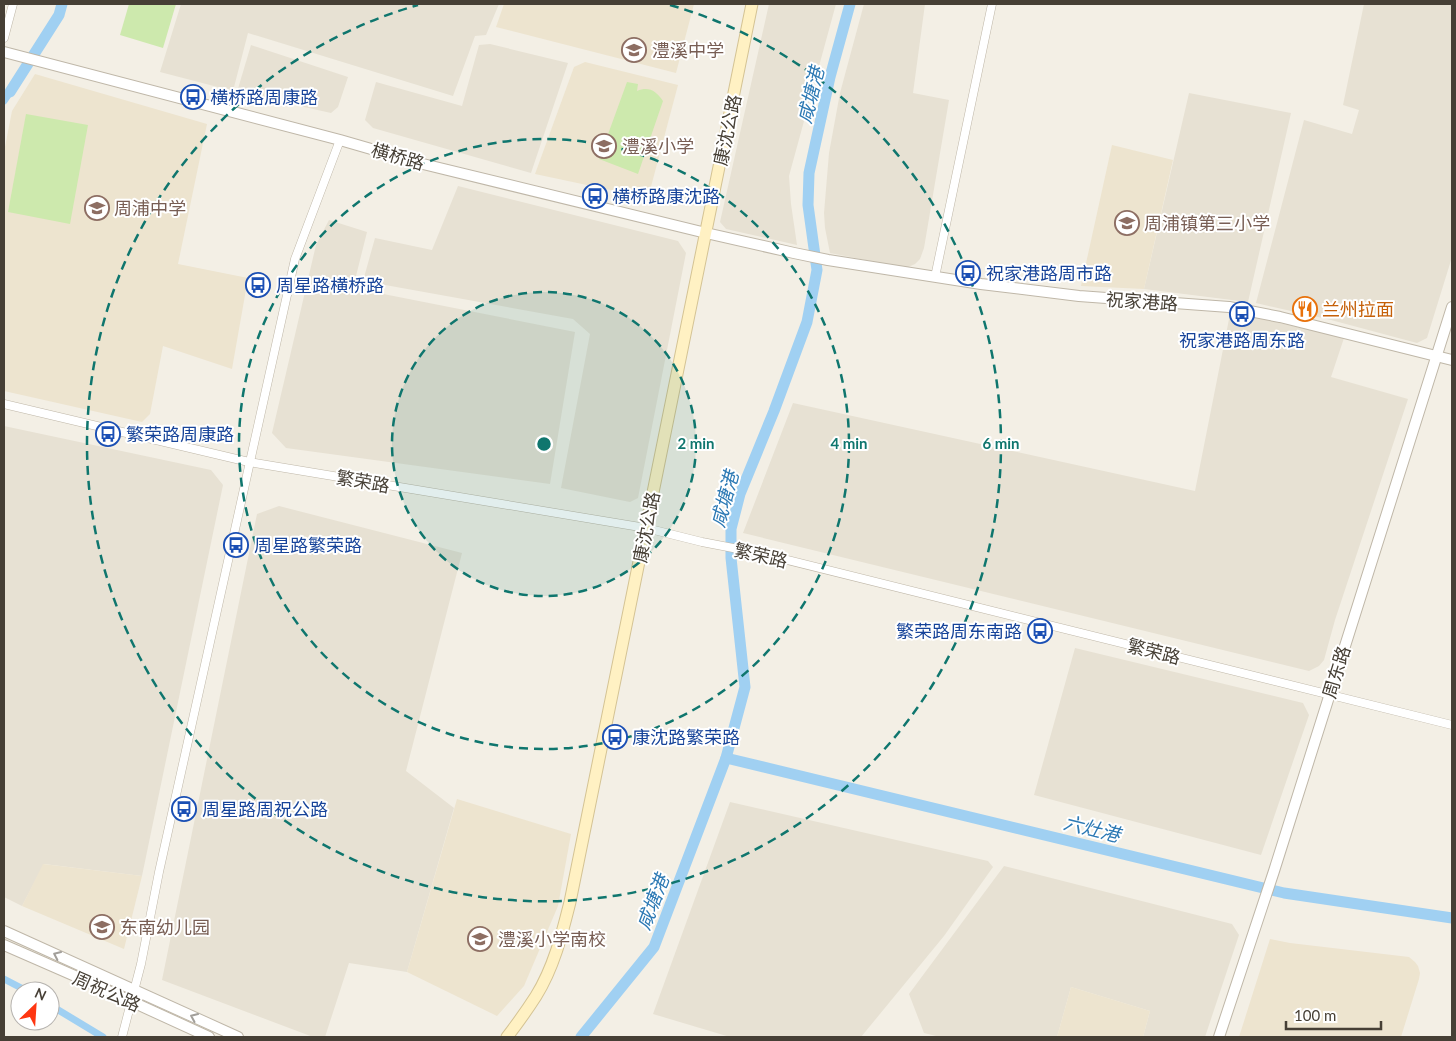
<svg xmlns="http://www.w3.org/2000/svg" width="1456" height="1041" font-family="Lato,'Noto Sans SC',sans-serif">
  <rect width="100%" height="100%" fill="#f3efe5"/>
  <g fill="#e7e1d3">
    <path d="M181,4h318l-13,31 -11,1 -22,60 -205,-63 -15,58 -73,-19z"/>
    <path d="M769,4h67l-47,172 2,28 6,41 -71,-16 -6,-7z"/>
    <path d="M864,4h61l-12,89 36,7 -25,148 -4,11 -5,5 -9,4 -76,-15 -5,-25 -1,-15 5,-60 11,-60z"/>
    <path d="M1364,4h88v253l-25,81 -10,5 -86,-23 -75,-17 48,-183 48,14 7,-24 -16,-5z"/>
    <path d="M490,44l78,19 -37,110 -158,-45 -8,-8 11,-38 86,24 17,-61z"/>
    <path d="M251,45l97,32 -10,30 -7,6 -94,-21z"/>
    <path d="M1189,93l102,20 -43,189 -104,-13z"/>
    <path d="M458,186l220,55 8,12 -48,245 -8,4 -69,-14 29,-154 -17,-15 -210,-38 12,-43 57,12z"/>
    <path d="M329,220l38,12 -14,56 222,44 -25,152 -264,-36 -14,-15 44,-188z"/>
    <path d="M1230,314l24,3 90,21 -13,39 77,22 -73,221 -11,40 -5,6 -10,5 -566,-138 50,-130 402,88z"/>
    <path d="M4,426l207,44 12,15 -81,391 -98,-12 -22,42 -18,-9z"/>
    <path d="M279,506l183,47 -56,218 48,37 -47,164 -58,-9 -24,74h-12l-151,-57 95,-466z"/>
    <path d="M1075,648l228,55 6,12 -48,140 -227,-60z"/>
    <path d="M730,802l258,59 5,6 -49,69 -83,101h-131l-77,-23z"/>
    <path d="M1004,866l228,58 7,11 -34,102h-62l7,-26 -79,-24 -14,50h-117l-16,-4 -15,-39z"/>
  </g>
  <g fill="#ede4cf">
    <path d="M504,4h190l-18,69 -180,-46z"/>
    <path d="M585,62l93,23 -30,113 -113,-24 39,-107z"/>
    <path d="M35,74l172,50 -29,140 70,14 -16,91 -69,-23 -13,68 -8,8 -138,-31v-239l8,-41z"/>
    <path d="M1112,145l61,15 -29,129 -63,-3z"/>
    <path d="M457,799l114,35 -13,72 -34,80 -27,30 -90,-44z"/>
    <path d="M43,864l99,12 -18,73 -102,-43z"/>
    <path d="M1270,939l20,4 119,14 6,5 3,4 2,7 -1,6 -18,58h-162z"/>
    <path d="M1071,987l79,24 -7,26h-86z"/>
  </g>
  <g fill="#cde9ad">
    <path d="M129,4h47l-13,44 -43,-13z"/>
    <path d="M627,82l11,2 -1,7c12,-5 19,0 26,10l-25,73 -39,-15z"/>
    <path d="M26,114l62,11 -18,99 -62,-12z"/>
  </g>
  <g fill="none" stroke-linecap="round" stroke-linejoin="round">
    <g stroke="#a0d0f2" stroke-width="7">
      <path d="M4,101l6,-9"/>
      <path d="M4,979l23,12"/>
      <path d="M50,1005l53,32"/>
    </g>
    <g stroke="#a0d0f2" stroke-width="11">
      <path d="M10,92l49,-77 3,-11"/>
      <path d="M726,758l558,135 168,25"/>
      <path d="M581,1037l73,-90 72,-189 19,-71 -14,-129v-29l9,-35 34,-83 33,-89 10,-52 -9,-65 1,-32 21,-96 20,-73"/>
    </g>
    <defs>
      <g id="minor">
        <path d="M4,38l9,-34"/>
        <path d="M935,277l57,-273"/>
        <path d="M4,404l245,58 397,66 56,14 57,11 693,172"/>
        <path d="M122,1037l19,-73 18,-92 136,-613 45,-119"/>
      </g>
      <g id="tertiary">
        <path d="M4,52l336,88 83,24 283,69 88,20 34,7 153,24 98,12 150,11 51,10 172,43"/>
        <path d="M4,931l234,106"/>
        <path d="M4,945l87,38 118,54"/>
        <path d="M1219,1037l55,-166 178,-564"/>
      </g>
      <path id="secondary" d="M507,1037c10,-13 20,-27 29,-41 18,-29 26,-62 34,-94l182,-898"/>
    </defs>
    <use href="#minor" stroke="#bfb7a8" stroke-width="9"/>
    <use href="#tertiary" stroke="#bfb7a8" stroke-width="12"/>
    <use href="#secondary" stroke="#d4c394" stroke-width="13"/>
    <use href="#minor" stroke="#fff" stroke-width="8"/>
    <use href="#tertiary" stroke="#fff" stroke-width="10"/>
    <use href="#secondary" stroke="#fff1c3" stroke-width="11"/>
  </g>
  <defs><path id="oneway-chevron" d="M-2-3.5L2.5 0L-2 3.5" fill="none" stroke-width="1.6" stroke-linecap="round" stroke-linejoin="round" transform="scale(1.25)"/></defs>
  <g stroke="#a29f9a">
    <use href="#oneway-chevron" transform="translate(57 955) rotate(-155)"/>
    <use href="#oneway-chevron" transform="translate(194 1017) rotate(-156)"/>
  </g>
  <circle cx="544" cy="444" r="152" fill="#0f766e" fill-opacity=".12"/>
  <g fill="none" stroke="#0f766e" stroke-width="2.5" stroke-dasharray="9 6">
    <circle cx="544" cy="444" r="152"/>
    <circle cx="544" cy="444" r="305"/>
    <path d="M670 5A457 457 0 1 1 418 5"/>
  </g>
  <defs>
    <symbol id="school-ring" viewBox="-11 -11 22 22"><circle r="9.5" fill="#fff" stroke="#8d6e63" stroke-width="1.5"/><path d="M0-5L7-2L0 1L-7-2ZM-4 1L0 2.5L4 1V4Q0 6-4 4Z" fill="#8d6e63"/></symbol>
    <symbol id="bus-ring" viewBox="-11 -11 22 22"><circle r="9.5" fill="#fff" stroke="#1a4fb4" stroke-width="1.5"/><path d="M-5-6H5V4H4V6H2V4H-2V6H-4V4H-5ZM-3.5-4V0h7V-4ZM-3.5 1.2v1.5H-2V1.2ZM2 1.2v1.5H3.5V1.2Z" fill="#1a4fb4"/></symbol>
    <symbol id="restaurant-ring" viewBox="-11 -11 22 22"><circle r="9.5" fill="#fff" stroke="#e8710a" stroke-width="1.5"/><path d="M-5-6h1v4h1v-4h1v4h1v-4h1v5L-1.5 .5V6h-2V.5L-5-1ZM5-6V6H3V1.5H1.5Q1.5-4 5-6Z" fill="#e8710a"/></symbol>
  </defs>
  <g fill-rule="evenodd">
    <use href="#school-ring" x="620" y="36" width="28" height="28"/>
    <use href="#bus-ring" x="179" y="83" width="28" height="28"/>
    <use href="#school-ring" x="590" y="132" width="28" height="28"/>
    <use href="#bus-ring" x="581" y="182" width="28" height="28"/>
    <use href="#school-ring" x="83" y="194" width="28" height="28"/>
    <use href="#school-ring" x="1113" y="209" width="28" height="28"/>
    <use href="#bus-ring" x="954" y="259" width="28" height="28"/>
    <use href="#bus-ring" x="244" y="271" width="28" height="28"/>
    <use href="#restaurant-ring" x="1291" y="295" width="28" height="28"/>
    <use href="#bus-ring" x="1228" y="300" width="28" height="28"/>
    <use href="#bus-ring" x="94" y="420" width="28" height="28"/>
    <use href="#bus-ring" x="222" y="531" width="28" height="28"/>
    <use href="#bus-ring" x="1026" y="617" width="28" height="28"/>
    <use href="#bus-ring" x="601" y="723" width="28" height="28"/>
    <use href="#bus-ring" x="170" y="795" width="28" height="28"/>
    <use href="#school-ring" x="88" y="913" width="28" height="28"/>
    <use href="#school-ring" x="466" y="925" width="28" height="28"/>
  </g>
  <g text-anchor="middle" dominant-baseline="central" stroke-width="4" stroke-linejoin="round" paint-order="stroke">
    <g font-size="18" fill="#785e54" stroke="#fff" text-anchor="start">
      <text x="652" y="50">澧溪中学</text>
      <text x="622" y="146">澧溪小学</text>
      <text x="114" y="208">周浦中学</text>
      <text x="1144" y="223">周浦镇第三小学</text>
      <text x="120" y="927">东南幼儿园</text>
      <text x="498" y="939">澧溪小学南校</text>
    </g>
    <g font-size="18" fill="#164399" stroke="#fff" text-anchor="start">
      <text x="210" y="97">横桥路周康路</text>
      <text x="612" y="196">横桥路康沈路</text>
      <text x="986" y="273">祝家港路周市路</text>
      <text x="276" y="285">周星路横桥路</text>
      <text x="1242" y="340" text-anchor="middle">祝家港路周东路</text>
      <text x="126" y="434">繁荣路周康路</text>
      <text x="254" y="545">周星路繁荣路</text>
      <text x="1022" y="631" text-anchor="end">繁荣路周东南路</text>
      <text x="632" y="737">康沈路繁荣路</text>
      <text x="202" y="809">周星路周祝公路</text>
    </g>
    <g font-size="18" fill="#463f35" stroke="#fff">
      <text transform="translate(727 130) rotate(-78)">康沈公路</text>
      <text transform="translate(398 156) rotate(16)">横桥路</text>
      <text transform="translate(1142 301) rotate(4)">祝家港路</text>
      <text transform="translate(363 481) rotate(10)">繁荣路</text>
      <text transform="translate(646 527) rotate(-79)">康沈公路</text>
      <text transform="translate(761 555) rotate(13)">繁荣路</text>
      <text transform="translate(1154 651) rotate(14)">繁荣路</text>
      <text transform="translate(1336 672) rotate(-73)">周东路</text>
      <text transform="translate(107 991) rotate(24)">周祝公路</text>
    </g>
    <g font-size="18" fill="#c56008" stroke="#fff" text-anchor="start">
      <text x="1322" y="309">兰州拉面</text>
    </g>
    <g font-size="19" font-style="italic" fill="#2c79b4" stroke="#fff">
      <text transform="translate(810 95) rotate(-76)">咸塘港</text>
      <text transform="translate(724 499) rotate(-75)">咸塘港</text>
      <text transform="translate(1092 828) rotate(14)">六灶港</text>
      <text transform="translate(652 902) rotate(-69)">咸塘港</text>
    </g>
  </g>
  <circle cx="544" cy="444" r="8" fill="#0f766e" stroke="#fff" stroke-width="2.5"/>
  <g font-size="15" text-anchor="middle" font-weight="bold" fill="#0f766e" stroke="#fff" stroke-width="4" stroke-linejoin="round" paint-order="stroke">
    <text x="696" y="449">2 min</text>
    <text x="849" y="449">4 min</text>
    <text x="1001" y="449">6 min</text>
  </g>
  <rect width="1456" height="1041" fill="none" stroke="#463f35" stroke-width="10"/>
  <g transform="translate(35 1006) rotate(25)"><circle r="24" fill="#ffffff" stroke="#b5b2ae"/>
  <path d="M0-4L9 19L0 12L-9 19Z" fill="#fe3611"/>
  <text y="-8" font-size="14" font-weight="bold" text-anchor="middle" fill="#463f35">N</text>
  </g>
  <path d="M1286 1021v8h95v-8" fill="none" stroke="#463f35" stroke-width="2.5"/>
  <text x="1294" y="1021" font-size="15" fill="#463f35" stroke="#ffffff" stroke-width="4" paint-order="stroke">100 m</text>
</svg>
